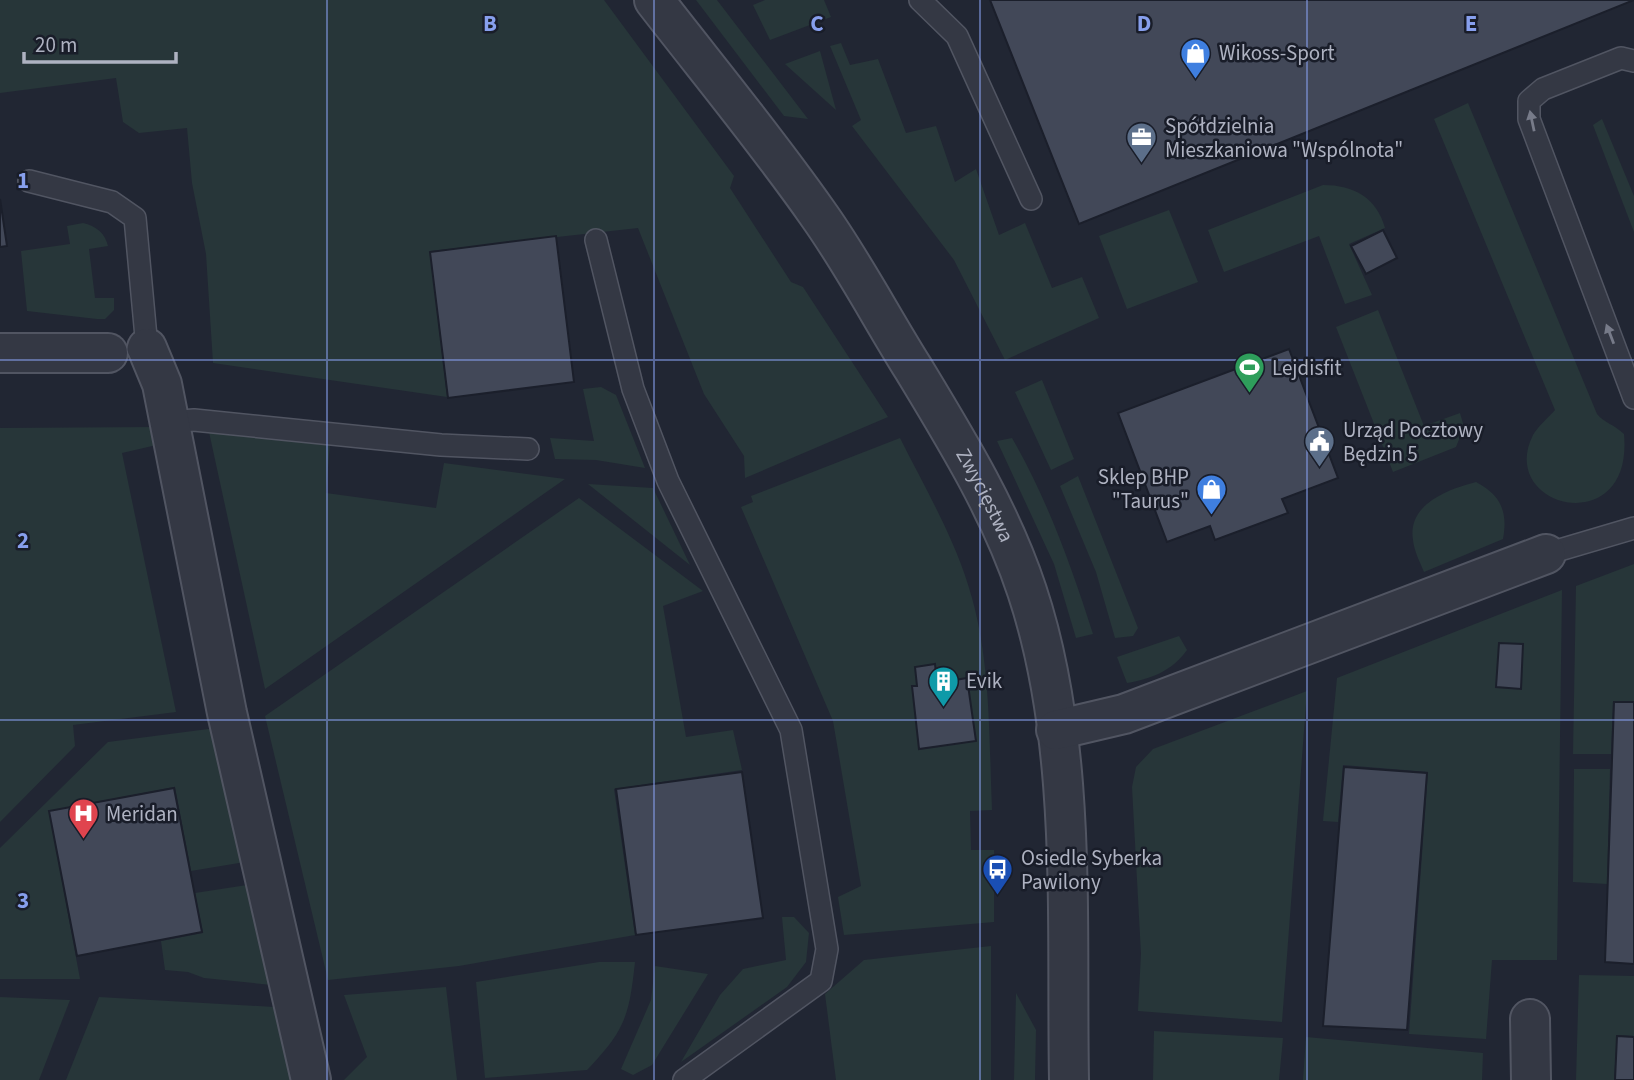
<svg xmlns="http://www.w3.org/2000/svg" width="1634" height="1080" font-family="'Source Sans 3',sans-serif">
  <rect width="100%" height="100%" fill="#212633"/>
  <g fill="#273639" fill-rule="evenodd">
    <path d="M0,0h604l130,176 -4,12 61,94 12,5 85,130 -143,61 -1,-22 -40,-62 -66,-166 -208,23 17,146 -234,-34 -7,-109 -14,-71 -5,-55 -48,5 -16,-11 -7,-44 -116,15z"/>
    <path d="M696,0h21l91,119 -24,-3z"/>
    <path d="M765,0h59l7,17 -61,23 -17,-35z"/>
    <path d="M841,43l9,22 28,-6 28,74 30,-7 19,56 21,-13 23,66 26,-12 27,65 30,-11 17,41 -94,42 -51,-100 -102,-134 9,-6 -31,-74z"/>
    <path d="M820,51l16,59 -51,-46z"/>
    <path d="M1468,103l129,311c6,8 18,11 27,20 10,108 -128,74 -91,1 5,-9 15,-17 22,-25l-121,-291z"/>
    <path d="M1602,119l32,77v36l-41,-107z"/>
    <path d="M1323,185c31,0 54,13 62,43l-36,16 23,51 -27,9 -26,-68 -95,36 -16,-42z"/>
    <path d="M1169,210l29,72 -71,27 -28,-73z"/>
    <path d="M83,223c13,3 22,10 25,23l-19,3 6,49h19v12l-9,9h-8l-70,-8 -6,-60 49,-7 -3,-18z"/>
    <path d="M1378,310l46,116 36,-13 4,14 -8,20 -63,25 -57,-145z"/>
    <path d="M1042,380l32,79 -23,11 -36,-78z"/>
    <path d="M601,387l15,8 29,73 -49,-8 -41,-1 -5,-21 44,3 -11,-52z"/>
    <path d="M157,427l4,17 -39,9 54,259 -103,13 2,21 -75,76v-394z"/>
    <path d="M209,432l121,10 -4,51 110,15 8,-45 121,16 -300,210z"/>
    <path d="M900,438c26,52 57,104 72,160 19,68 17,142 20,212l-22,1 1,39h23v72l-150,13 -6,-38 23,-11 -28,-165 -92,-214 12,-5 -2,-6zM935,665l2,18 30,-5 9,63 -57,8 -7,-63h5l-2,-18z"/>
    <path d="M1012,438c36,63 59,127 81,196l-17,4 -22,-74 -57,-123z"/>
    <path d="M1078,476l60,152 -5,8 -18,2 -19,-66 -36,-86z"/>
    <path d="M1476,482c25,13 32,30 27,57l-79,33c-4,-10 -10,-21 -11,-32 -6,-36 36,-51 63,-58z"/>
    <path d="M588,484l65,4 37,77z"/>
    <path d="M579,498l124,93 -40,15 23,131 47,-7 9,40 -128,19 21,146 -176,31 -131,14 -63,-264z"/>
    <path d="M1634,564v138l-21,-1 -2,53h-38l3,-168z"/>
    <path d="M1562,590l-5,370h-65l-6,79 -77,-5 19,-262 -85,-7 -5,57 -15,-1 14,-143z"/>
    <path d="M1179,636l8,14c-15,21 -36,29 -60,33l-10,-26z"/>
    <path d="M1307,691l-25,331 -144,-11 3,-57 -9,-167 4,-20 17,-18z"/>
    <path d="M216,728l29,134 -54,9 -16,-84 -126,24 31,168h-80v-131l108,-106z"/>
    <path d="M1574,769h36l-3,115 -34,-2z"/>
    <path d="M247,885l25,100 -68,-7 -16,-6 -23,-2 -4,-29 42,-8 -8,-40z"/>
    <path d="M782,917h12l15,16 -3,29 -19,25 -106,75 39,-67 23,-26 43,-9z"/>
    <path d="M991,946v134h-155l-11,-86 39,-34z"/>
    <path d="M599,962h36c-6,55 -10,68 -48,108l-102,8 -9,-96z"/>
    <path d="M655,966l53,8 -56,91 -19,10 -12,-6 30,-69z"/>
    <path d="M1579,975l55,1v60l-17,-1 -3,45h-38z"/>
    <path d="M446,987l11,93h-113l23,-23 -23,-62z"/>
    <path d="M1016,993l20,37 -1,50h-21z"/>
    <path d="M0,997l70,3 -31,80h-39z"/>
    <path d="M99,997l175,10 20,73h-228z"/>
    <path d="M1154,1031l129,7 -4,42h-126z"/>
    <path d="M1306,1037l177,16 -1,27h-179z"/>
  </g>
  <g fill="#424858" stroke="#1b1f2b" stroke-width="2">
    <path d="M990,0h644l-555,224z"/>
    <path d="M0,199l7,47 -7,1z"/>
    <path d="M1383,230l14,28 -31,16 -15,-28z"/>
    <path d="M556,236l18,146 -126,16 -18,-146z"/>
    <path d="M1289,349l49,129 -56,21 6,14 -73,27 -5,-14 -43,16 -49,-129z"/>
    <path d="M1499,643l24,1 -2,45 -25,-2z"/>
    <path d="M935,664l2,19 30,-5 9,63 -57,8 -7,-63h5l-2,-19z"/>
    <path d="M1614,702h20v262l-29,-2z"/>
    <path d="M1344,767l83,6 -20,257 -84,-4z"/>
    <path d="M742,772l21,146 -127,17 -20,-146z"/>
    <path d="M174,788l28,144 -125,24 -28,-145z"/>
    <path d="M1617,1036l17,1v43h-19z"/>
  </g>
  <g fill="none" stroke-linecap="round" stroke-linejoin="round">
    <defs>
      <g id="lane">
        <path d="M920,0l37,36 74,163"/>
        <path d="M1634,61l-13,-3 -78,31 -14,12v18l105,279"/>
        <path d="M29,181l83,21 23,16 12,130 -9,1"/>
        <path d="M596,240l37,149 35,92 123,249 36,219 -6,32 -137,99"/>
        <path d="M170,422l24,-2 247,25 87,4"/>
        <path d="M1546,554l88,-26"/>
      </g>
      <g id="street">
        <path id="s1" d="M654,0c55,71 113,141 164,214 35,49 63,103 95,154 43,71 88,144 114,223 51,153 39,330 42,489"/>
        <path d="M147,348l15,36 65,329 84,367"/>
        <path d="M0,353h108"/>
        <path d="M1056,730l68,-16 422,-160"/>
        <path d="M1530,1019l1,61"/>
      </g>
    </defs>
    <use href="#lane" stroke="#515562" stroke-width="24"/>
    <use href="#street" stroke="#515562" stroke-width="42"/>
    <use href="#lane" stroke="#343844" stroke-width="21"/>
    <use href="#street" stroke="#343844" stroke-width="38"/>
  </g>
  <defs><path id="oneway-solid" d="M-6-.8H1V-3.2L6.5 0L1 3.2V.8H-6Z" transform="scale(1.75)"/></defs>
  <g fill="#777b89">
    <use href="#oneway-solid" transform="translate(1532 121) rotate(-102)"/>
    <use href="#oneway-solid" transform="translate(1610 334) rotate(-111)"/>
  </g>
  <path fill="none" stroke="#879fed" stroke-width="2" stroke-opacity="0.55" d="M327,0v1080M654,0v1080M980,0v1080M1307,0v1080M0,360h1634M0,720h1634"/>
  <defs>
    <symbol id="shop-pin" viewBox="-11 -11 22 30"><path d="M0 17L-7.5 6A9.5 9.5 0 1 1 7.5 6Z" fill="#3f7fe0" stroke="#191d29"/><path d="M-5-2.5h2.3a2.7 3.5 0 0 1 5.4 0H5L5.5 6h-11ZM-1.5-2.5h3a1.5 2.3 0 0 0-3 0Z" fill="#fff"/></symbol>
    <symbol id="office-pin" viewBox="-11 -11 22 30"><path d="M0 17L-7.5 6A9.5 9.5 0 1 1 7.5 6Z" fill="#5c6f8a" stroke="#191d29"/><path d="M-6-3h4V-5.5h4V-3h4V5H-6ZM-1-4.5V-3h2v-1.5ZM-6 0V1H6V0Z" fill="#fff"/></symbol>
    <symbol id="stadium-pin" viewBox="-11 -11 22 30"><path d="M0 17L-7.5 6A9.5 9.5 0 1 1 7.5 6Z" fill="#2e9e5b" stroke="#191d29"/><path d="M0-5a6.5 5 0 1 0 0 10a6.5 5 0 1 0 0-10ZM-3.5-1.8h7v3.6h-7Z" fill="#fff"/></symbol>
    <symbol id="civic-pin" viewBox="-11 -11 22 30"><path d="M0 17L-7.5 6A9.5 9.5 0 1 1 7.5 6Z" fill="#5c6f8a" stroke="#191d29"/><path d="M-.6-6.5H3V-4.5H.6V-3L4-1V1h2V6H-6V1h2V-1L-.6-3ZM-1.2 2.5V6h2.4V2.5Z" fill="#fff"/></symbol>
    <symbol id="building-pin" viewBox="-11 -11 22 30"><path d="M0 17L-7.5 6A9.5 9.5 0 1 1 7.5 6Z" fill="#0f9aa8" stroke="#191d29"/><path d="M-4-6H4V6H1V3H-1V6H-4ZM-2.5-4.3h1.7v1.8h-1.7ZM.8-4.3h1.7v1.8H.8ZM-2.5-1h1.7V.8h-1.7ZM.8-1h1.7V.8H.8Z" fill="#fff"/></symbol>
    <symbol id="hospital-pin" viewBox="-11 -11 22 30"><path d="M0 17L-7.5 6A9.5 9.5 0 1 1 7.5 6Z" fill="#e0444e" stroke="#191d29"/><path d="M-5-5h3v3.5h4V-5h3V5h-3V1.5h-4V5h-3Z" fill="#fff"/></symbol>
    <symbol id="bus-pin" viewBox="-11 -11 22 30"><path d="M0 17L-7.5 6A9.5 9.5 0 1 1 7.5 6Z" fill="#1a4fb4" stroke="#191d29"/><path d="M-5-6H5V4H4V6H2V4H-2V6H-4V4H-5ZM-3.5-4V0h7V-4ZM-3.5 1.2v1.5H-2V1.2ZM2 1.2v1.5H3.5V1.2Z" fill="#fff"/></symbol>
  </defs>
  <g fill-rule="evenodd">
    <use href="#shop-pin" x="1178" y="36" width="35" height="47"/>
    <use href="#office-pin" x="1124" y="120" width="35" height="47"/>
    <use href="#stadium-pin" x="1232" y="350" width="35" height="47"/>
    <use href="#civic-pin" x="1302" y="424" width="35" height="47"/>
    <use href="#shop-pin" x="1194" y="472" width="35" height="47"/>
    <use href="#building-pin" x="926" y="664" width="35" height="47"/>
    <use href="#hospital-pin" x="66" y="796" width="35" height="47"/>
    <use href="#bus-pin" x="980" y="852" width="35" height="47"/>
  </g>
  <g text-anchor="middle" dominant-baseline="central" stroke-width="5" stroke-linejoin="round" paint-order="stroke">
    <g font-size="21" fill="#aeb2c1" stroke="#191d29" text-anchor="start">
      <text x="1219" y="53">Wikoss-Sport</text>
      <text x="1165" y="126">Spółdzielnia<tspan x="1165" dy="24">Mieszkaniowa "Wspólnota"</tspan></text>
      <text x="1272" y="368">Lejdisfit</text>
      <text x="1343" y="430">Urząd Pocztowy<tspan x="1343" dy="24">Będzin 5</tspan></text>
      <text x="1189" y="477" text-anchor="end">Sklep BHP<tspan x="1189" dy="24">"Taurus"</tspan></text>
      <text x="966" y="681">Evik</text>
      <text x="106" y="814">Meridan</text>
      <text x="1021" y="858">Osiedle Syberka<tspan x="1021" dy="24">Pawilony</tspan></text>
    </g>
    <g font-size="21" fill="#aeb2c1" stroke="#191d29">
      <text stroke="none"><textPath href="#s1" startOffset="597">Zwycięstwa</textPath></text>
    </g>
  </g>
  <g font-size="23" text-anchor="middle" font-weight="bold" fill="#879fed" stroke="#191d29" stroke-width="5" stroke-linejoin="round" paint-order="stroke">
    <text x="490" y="31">B</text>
    <text x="817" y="31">C</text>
    <text x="1144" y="31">D</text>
    <text x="1471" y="31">E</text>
    <text x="23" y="188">1</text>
    <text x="23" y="548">2</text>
    <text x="23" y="908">3</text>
  </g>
  <path d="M24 52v10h152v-10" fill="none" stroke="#aeb2c1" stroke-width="3.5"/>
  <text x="35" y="52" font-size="21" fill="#aeb2c1" stroke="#191d29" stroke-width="5" paint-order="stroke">20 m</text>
</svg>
